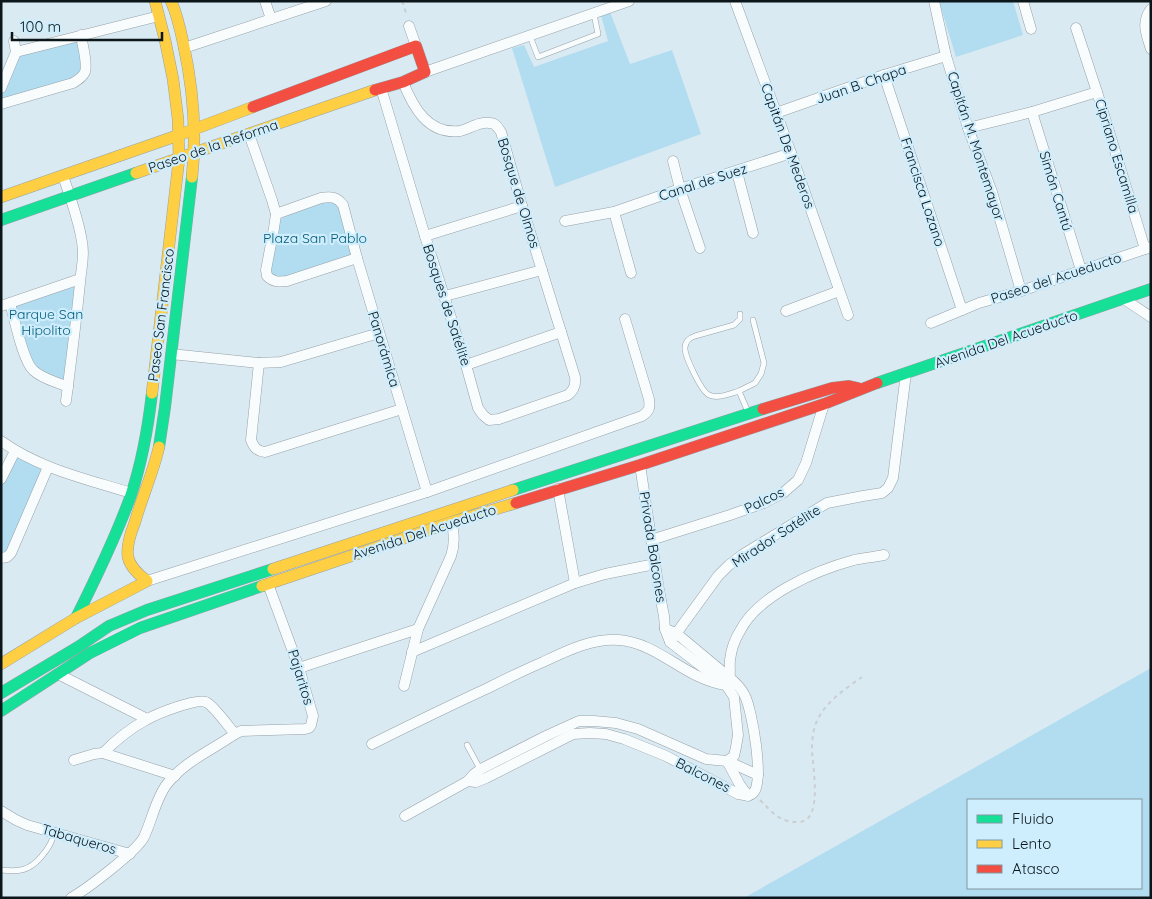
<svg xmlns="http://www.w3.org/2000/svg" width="1152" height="899" font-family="Quicksand,sans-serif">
  <rect width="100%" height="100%" fill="#daeaf2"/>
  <g fill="#b2dcef" fill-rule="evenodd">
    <path d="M939,1h74l10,34 -67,22z"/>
    <path d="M610,12l20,52 42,-14 29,84 -146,53 -43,-139 12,-3 10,22 74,-26 -7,-26z"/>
    <path d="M81,35l1,43 -81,26v-16l15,-36z"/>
    <path d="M315,199l28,6 14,53 -70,23 -20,-5 14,-57z"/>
    <path d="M80,279l-12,108 -42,-27 -16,-57z"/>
    <path d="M15,451l33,16 -45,92 -2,-1v-79z"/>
    <path d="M1151,668v230h-407zM1141,800v88h-173v-88z"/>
  </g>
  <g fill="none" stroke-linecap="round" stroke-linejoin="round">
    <defs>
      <g id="lane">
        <path d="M530,36l8,21 60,-23 -4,-20"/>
        <path d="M740,314v5l-6,6 -39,11c-5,2 -9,4 -10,11 -1,8 16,44 24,48 9,4 20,-1 30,-4l9,21"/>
        <path d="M739,391l16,-8 6,-9 3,-11 -11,-43"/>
        <path d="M467,745l13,24"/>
        <path d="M1,870c18,2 28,1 40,-13 8,-9 10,-14 14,-25"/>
      </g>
      <g id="street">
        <path d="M265,1l6,18"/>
        <path d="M735,1l56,152 57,162"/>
        <path d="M934,1l12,55 22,72 24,64 29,99"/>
        <path d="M1023,1l8,28"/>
        <path d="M1151,9c-10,13 -5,25 0,40"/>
        <path d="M409,26l7,20"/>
        <path d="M1076,28l21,64 48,157"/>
        <path d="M184,48l142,-47"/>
        <path d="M16,52l143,-36"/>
        <path d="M425,72l204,-71"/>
        <path d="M884,75l78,235"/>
        <path d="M1,88l15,-36 -2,-11"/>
        <path d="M381,88l44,148 41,129 12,43 5,7 6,5 10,-1 69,-24c6,-5 8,-10 7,-18l-53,-171 -21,-74c-3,-4 -5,-9 -11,-9 -10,-2 -21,6 -30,8 -32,4 -47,-24 -57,-49"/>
        <path d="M1,104l72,-21c5,-3 10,-6 12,-11 3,-9 -3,-28 -4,-37"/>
        <path d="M1032,112l49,158"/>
        <path d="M776,113l108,-38 62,-19"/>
        <path d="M968,128l64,-16 65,-20"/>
        <path d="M249,134l23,66 4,14 -2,14 -8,42 1,6c6,6 11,6 20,5l70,-23"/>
        <path d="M673,161l7,28 20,59"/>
        <path d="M737,172l16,61"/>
        <path d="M63,176c7,20 16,45 19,66 3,15 -1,27 -2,41 -4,40 -9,79 -14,118"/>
        <path d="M614,212l17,61"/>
        <path d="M276,214l45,-16c10,-2 16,-1 22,7l14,53 70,234"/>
        <path d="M565,221l49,-9 66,-23 111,-36"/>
        <path d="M425,236l97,-30"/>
        <path d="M445,296l97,-26"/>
        <path d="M1124,299l27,18"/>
        <path d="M10,303c4,14 13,58 23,67 9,9 24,12 35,17"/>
        <path d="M1,306l79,-27"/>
        <path d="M786,311l53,-20"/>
        <path d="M931,323l48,-20 42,-12 130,-44"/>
        <path d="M171,354l88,9 22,-1 98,-29"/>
        <path d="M259,363l-8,77c3,8 6,11 14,12l137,-43"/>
        <path d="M466,365l95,-33"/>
        <path d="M1,441c39,28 86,38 130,52"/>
        <path d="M640,465l19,125 5,26 1,13 5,13 56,43 8,12 4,38 -2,12 -2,9 -7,5 13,24 8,11"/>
        <path d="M1,479l14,-28"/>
        <path d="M558,489l17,94"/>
        <path d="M651,540l79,-25 34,-12 19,-10 15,-13 8,-17 18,-59"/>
        <path d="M1,558l6,-1 4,-4 37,-86"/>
        <path d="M147,581l280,-89 215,-76c8,-5 8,-9 7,-17l-24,-80"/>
        <path d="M670,642l48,-66 11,-11 13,-10 85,-52 36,-7 19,-3 6,-5 5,-10 13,-105"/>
        <path d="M412,652l163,-69 30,-9 50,-10"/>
        <path d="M299,668l119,-39"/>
        <path d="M58,674l89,45"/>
        <path d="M404,686l14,-57 33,-73c4,-12 3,-21 1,-34"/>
        <path d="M372,744c38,-19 77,-38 116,-56 18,-9 36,-18 55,-26 23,-11 49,-24 76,-22 40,3 67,40 107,45 6,-10 3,-14 4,-25 1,-9 5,-21 10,-29 18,-36 77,-61 114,-71 9,-2 20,-3 30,-5"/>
        <path d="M103,753c13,-13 28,-25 43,-33 10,-6 50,-22 60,-18 8,4 22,24 29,32"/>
        <path d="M74,760l20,-6 9,-1 72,23"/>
        <path d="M468,781l8,1 10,-4 87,-44 17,-1 16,1 18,5 42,17 72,38c5,1 11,3 15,-1 12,-10 -1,-83 -8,-97 -3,-7 -9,-13 -15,-18l-54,-45 -11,-4"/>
        <path d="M1,811l15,9 11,5 103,29"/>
        <path d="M405,816l63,-35 6,-7 7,-5 65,-33 33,-15h15l22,2 22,6 68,30 21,2 31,14"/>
        <path d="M71,898c16,-9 66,-47 73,-61 8,-17 12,-39 23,-53 18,-23 45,-34 68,-50l6,-3 64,-2 4,-1 2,-3 2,-9 -14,-48 -31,-84"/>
      </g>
      <g id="fast">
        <path d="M1,220l135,-47"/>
        <path d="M877,383l274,-94"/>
        <path d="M159,447l6,-40 27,-230"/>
        <path d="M513,490l250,-81"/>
        <path d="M76,618c20,-40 40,-81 55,-123 11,-33 17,-67 21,-102"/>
        <path d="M1,693l77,-46 31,-21 38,-16 126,-41"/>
        <path d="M1,711l89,-58 50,-25 122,-42"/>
      </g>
      <g id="slow">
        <path d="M171,1c6,13 9,27 12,41 10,45 14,90 9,135"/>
        <path d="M136,173l239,-83"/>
        <path d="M1,197l178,-62 74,-28"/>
        <path d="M152,393l27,-234 -1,-40 -5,-40 -8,-39 -10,-39"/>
        <path d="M273,569l240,-79"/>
        <path d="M262,586l190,-64 64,-19"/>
        <path d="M1,664l75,-46 71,-37c-8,-6 -17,-14 -19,-24 -2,-11 3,-25 7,-35 7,-25 18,-49 24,-75"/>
      </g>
      <g id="jam">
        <path d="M253,107l163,-61 9,26 -22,10 -28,8"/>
        <path d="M763,409l69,-21 17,-2 9,2"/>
        <path d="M516,503l124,-38 184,-61 53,-21"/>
      </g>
    </defs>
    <use href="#lane" stroke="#95a1a8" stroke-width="6"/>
    <use href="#street" stroke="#95a1a8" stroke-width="11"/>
    <use href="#fast" stroke="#95a1a8" stroke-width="12"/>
    <use href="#slow" stroke="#95a1a8" stroke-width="12"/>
    <use href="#jam" stroke="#95a1a8" stroke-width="12"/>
    <g stroke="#cacfd1" stroke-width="2" stroke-dasharray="4 4" stroke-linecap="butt">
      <path d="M402,1l5,15"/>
      <path d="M760,800c12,12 20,23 39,22 25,-1 13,-57 13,-73 0,-9 1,-18 4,-26 8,-20 29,-34 46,-46"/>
    </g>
    <use href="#lane" stroke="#f9fcfd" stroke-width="5"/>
    <use href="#street" stroke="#f9fcfd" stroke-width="10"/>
    <use href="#fast" stroke="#16e098" stroke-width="11"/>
    <use href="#slow" stroke="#ffcf43" stroke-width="11"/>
    <use href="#jam" stroke="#f24e42" stroke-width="11"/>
  </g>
  <g text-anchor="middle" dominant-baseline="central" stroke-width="4.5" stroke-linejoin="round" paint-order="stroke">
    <g font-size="14" fill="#0b161b" stroke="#cfeefd">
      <text transform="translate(861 84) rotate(-19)">Juan B. Chapa</text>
      <text transform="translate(213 146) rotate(-19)">Paseo de la Reforma</text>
      <text transform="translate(788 146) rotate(70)">Capitán De Mederos</text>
      <text transform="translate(976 146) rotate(72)">Capitán M. Montemayor</text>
      <text transform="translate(1117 156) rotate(73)">Cipriano Escamilla</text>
      <text transform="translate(703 182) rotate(-18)">Canal de Suez</text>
      <text transform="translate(1056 191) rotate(73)">Simón Cantú</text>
      <text transform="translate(923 192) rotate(72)">Francisca Lozano</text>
      <text transform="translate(519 193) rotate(73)">Bosque de Olmos</text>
      <text transform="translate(1056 278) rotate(-18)">Paseo del Acueducto</text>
      <text transform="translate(447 305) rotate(72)">Bosques de Satélite</text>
      <text transform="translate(161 315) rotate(-83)">Paseo San Francisco</text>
      <text transform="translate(1006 339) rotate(-19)">Avenida Del Acueducto</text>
      <text transform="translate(384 349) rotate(73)">Panorámica</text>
      <text transform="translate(764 500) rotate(-26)">Palcos</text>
      <text transform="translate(424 532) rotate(-18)">Avenida Del Acueducto</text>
      <text transform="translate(776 536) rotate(-33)">Mirador Satélite</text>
      <text transform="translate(653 547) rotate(81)">Privada Balcones</text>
      <text transform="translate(301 677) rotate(73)">Pajaritos</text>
      <text transform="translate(703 775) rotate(27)">Balcones</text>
      <text transform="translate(79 839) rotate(16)">Tabaqueros</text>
    </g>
    <g font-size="14" fill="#045b78" stroke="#cfeefd">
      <text x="315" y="238">Plaza San Pablo</text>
      <text x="46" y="314">Parque San<tspan x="46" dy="16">Hipolito</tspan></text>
    </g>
  </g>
  <rect width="1152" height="899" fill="none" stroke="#0b161b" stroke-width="5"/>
  <rect x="967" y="799" width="175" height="90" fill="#cfeefd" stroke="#8198a3"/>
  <rect x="977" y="815" width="25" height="8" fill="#16e098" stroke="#8198a3"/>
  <text x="1012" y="824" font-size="15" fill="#0b161b">Fluido</text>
  <rect x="977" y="840" width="25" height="8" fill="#ffcf43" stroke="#8198a3"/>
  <text x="1012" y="849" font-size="15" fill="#0b161b">Lento</text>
  <rect x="977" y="865" width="25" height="8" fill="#f24e42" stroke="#8198a3"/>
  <text x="1012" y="874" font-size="15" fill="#0b161b">Atasco</text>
  <path d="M12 32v8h150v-8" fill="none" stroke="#0b161b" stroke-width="2.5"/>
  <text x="20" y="32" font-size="15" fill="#0b161b" stroke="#cfeefd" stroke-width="4" paint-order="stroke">100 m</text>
</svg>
